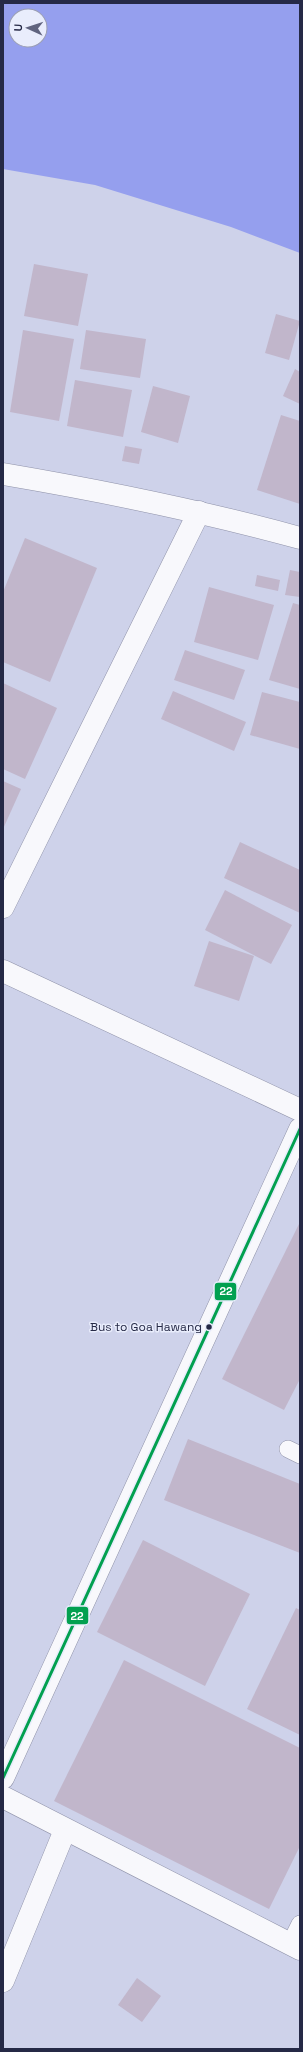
<svg xmlns="http://www.w3.org/2000/svg" width="303" height="2052" font-family="'Space Grotesk',sans-serif">
  <rect width="100%" height="100%" fill="#ced2ea"/>
  <path fill="#959fee" fill-rule="evenodd" d="M3,3h297v250l-69,-26 -136,-42 -92,-16zM16,16h24v24h-24z"/>
  <g fill="#c1b6cb">
    <path d="M34,264l54,10 -10,52 -54,-10z"/>
    <path d="M276,314l24,7 -11,39 -24,-7z"/>
    <path d="M23,330l51,9 -15,82 -49,-9z"/>
    <path d="M86,330l60,9 -6,39 -60,-9z"/>
    <path d="M295,369l5,3v32l-17,-8z"/>
    <path d="M75,380l57,10 -9,47 -56,-11z"/>
    <path d="M153,386l37,10 -12,47 -37,-11z"/>
    <path d="M281,415l19,6v83l-43,-14z"/>
    <path d="M125,446l17,3 -3,15 -17,-3z"/>
    <path d="M25,538l72,30 -47,114 -47,-20v-70z"/>
    <path d="M290,570l10,2v25l-15,-2z"/>
    <path d="M257,575l23,5 -2,11 -23,-5z"/>
    <path d="M209,587l65,18 -16,55 -64,-18z"/>
    <path d="M293,603l7,2v84l-31,-9z"/>
    <path d="M185,650l60,20 -11,30 -60,-20z"/>
    <path d="M3,683l54,25 -32,71 -22,-10z"/>
    <path d="M173,691l73,31 -12,29 -73,-32z"/>
    <path d="M262,692l38,10v47l-50,-14z"/>
    <path d="M3,781l18,8 -18,40z"/>
    <path d="M240,842l60,28v43l-76,-35z"/>
    <path d="M225,890l67,35 -21,39 -66,-34z"/>
    <path d="M209,941l45,15 -15,45 -45,-15z"/>
    <path d="M300,1222v157l-16,31 -62,-31z"/>
    <path d="M188,1439l112,45v69l-136,-53z"/>
    <path d="M143,1540l107,54 -45,92 -108,-54z"/>
    <path d="M296,1608l4,2v125l-53,-26z"/>
    <path d="M124,1660l176,88v98l-31,63 -215,-108z"/>
    <path d="M137,1978l24,18 -19,26 -24,-17z"/>
  </g>
  <g fill="none" stroke-linecap="round" stroke-linejoin="round">
    <defs>
      <g id="service">
        <path d="M288,1449l12,6"/>
        <path d="M290,1944l10,-20"/>
      </g>
      <g id="minor">
        <path d="M3,907l196,-395"/>
        <path d="M3,971l297,139"/>
        <path d="M3,1778l297,-649"/>
        <path d="M3,1797l297,152"/>
        <path d="M3,1981l62,-151"/>
      </g>
      <path id="trunk" d="M3,474c100,17 199,37 297,64"/>
    </defs>
    <use href="#service" stroke="#8f92a9" stroke-width="18"/>
    <use href="#minor" stroke="#8f92a9" stroke-width="23"/>
    <use href="#trunk" stroke="#8f92a9" stroke-width="23"/>
    <use href="#service" stroke="#f8f8fc" stroke-width="17"/>
    <use href="#minor" stroke="#f8f8fc" stroke-width="22"/>
    <use href="#trunk" stroke="#f8f8fc" stroke-width="22"/>
    <defs>
      <path id="bus-1" d="M3,1778l297,-649"/>
    </defs>
    <use href="#bus-1" stroke="#e9edfc" stroke-width="6"/>
    <use href="#bus-1" stroke="#02a050" stroke-width="3"/>
  </g>
  <circle fill="#252946" stroke="#e9edfc" stroke-width="1.5" cx="209" cy="1327" r="3.5"/>
  <g text-anchor="middle" dominant-baseline="central" stroke-width="3" stroke-linejoin="round" paint-order="stroke">
    <g font-size="12" fill="#252946" stroke="#e9edfc" text-anchor="end">
      <text x="202" y="1327">Bus to Goa Hawang</text>
    </g>
  </g>
  <g stroke="#e9edfc" stroke-width="1.5">
    <rect x="214" y="1282" width="23" height="19" rx="4" fill="#02a050"/>
    <rect x="66" y="1606" width="23" height="19" rx="4" fill="#02a050"/>
  </g>
  <g font-size="11" text-anchor="middle" font-weight="bold" fill="#fff">
    <text x="226" y="1295">22</text>
    <text x="77" y="1620">22</text>
  </g>
  <rect width="303" height="2052" fill="none" stroke="#252946" stroke-width="8"/>
  <g transform="translate(28 28) rotate(273)"><circle r="19" fill="#e9edfc" stroke="#9b9fb3"/>
  <path d="M0-3L7 15L0 10L-7 15Z" fill="#60647f"/>
  <text y="-6" font-size="11" font-weight="bold" text-anchor="middle" fill="#252946">U</text>
  </g>
</svg>
